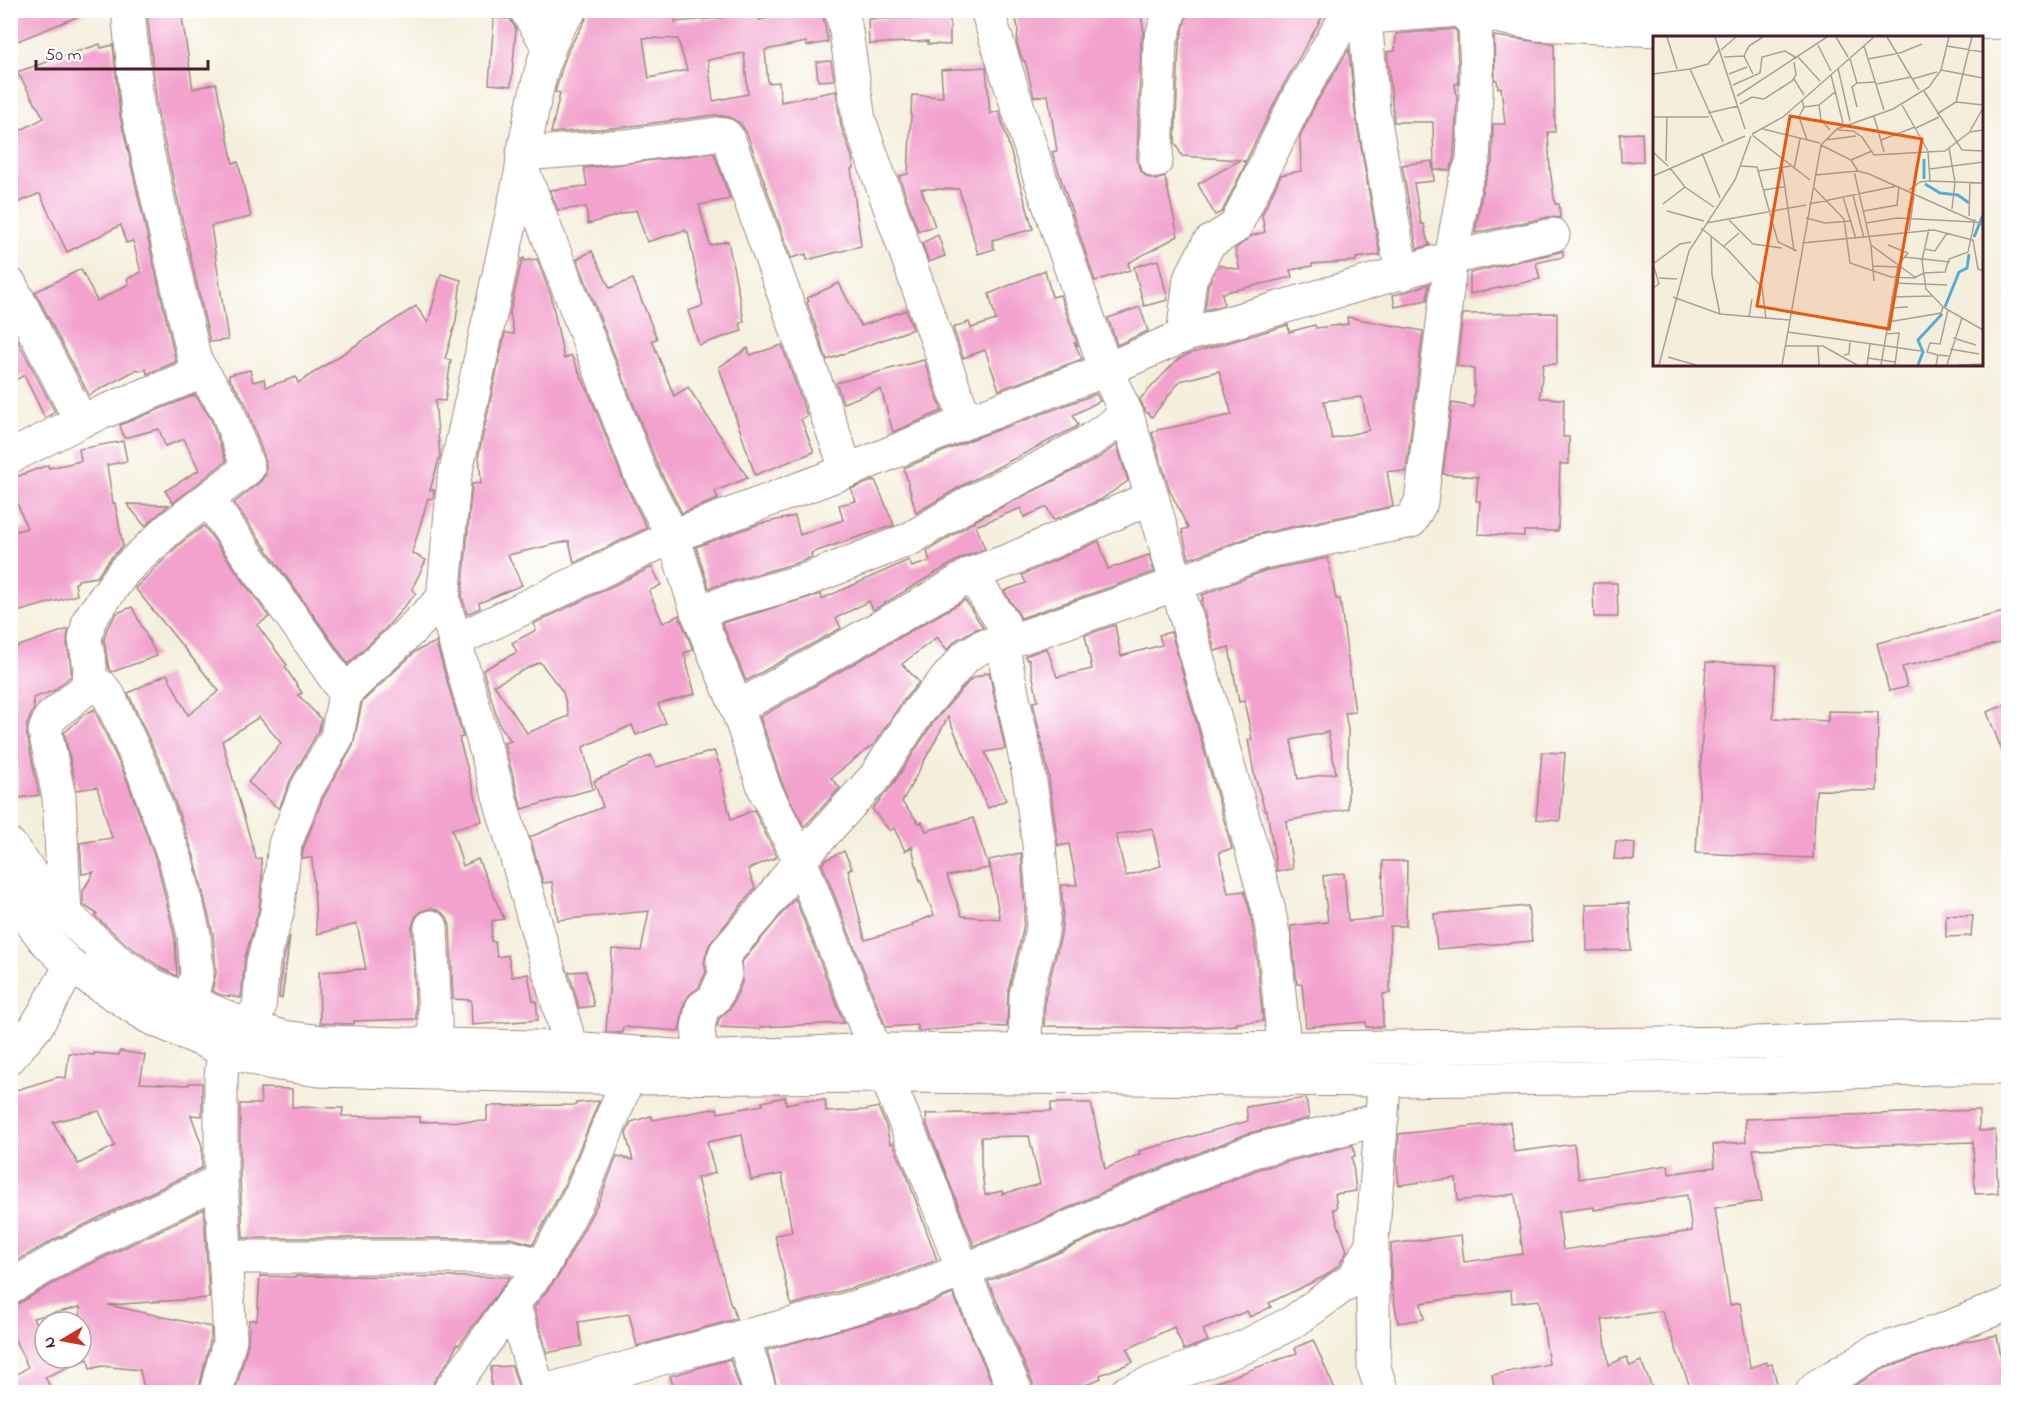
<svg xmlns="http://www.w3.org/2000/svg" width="2019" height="1403" font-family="'Indie Flower',sans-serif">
  <rect width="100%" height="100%" fill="#fff"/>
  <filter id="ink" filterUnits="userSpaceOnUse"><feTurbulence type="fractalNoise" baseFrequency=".0167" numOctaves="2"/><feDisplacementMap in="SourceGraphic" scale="12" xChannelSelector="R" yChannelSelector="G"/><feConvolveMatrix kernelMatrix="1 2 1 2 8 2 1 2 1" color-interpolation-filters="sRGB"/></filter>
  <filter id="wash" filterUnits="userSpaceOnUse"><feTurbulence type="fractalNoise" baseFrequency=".008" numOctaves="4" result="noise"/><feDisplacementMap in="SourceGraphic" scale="24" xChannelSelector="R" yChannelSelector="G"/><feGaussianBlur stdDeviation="1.35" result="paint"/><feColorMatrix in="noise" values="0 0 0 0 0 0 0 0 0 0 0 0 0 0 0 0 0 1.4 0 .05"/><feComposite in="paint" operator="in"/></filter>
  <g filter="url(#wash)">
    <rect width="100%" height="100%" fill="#f4efdd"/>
    <g id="blocks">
      <g fill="#f2a2cd" fill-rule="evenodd">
        <path d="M10,10h82v1l-82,33z"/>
        <path d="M147,10h34l12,79 23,-6 17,80 5,-1 13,55 -40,9 17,114 -18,2 -53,-233z"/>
        <path d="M589,10h86v12l46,-4 37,-7 1,9 46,-10h17l6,32 -21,4 -1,-4 -41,8 3,33 11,-1 2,20 55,-11 5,35 11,31 2,11 -3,1 10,77 -54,14 -1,-6 -15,4 -44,-125 -7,-10 -12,-6 -13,-2 -92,12 -72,6 9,-40 -5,-1 8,-27 6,-17 16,-27zM643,38l35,1 9,31 -38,8zM744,53l4,41 -35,7 -5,-41z"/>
        <path d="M920,10h30v35l-22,-1v-3l-59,3 -1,-25 52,-1z"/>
        <path d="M1014,10h126l4,22 -3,10 -4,119 3,9 7,7 9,3 9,-3 13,59 -50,27 2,7 -35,11 -43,-129 5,-1 -9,-56 -14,2 -9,-36h-2l-6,-17 1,-16z"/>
        <path d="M1188,10h138l-43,76 -37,75h-4l4,2 -24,49 -7,3 -17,-31 42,-24 -58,-4 -7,-13 4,-97z"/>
        <path d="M494,18l16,1 6,10 -5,57 -22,-2z"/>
        <path d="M1454,29l3,3 1,40v12h-3l2,14 -3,59 -4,13h-16l-1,-48h-39l-7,-70 8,-1 1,-17z"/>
        <path d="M1494,36l60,8 1,88h-7l2,37 5,35h4l1,14 -11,-1 -74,16 8,-46 9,-25 1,-38h12l-4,-37 -3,1 -1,-8h-2z"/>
        <path d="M100,44l1,4 12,-3 7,71 56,246 -29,12 -1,-5 -6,2 -2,-2 -49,26 -54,-103 46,-23 16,32 32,-17 -2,-5 14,-7 -8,-31 -7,2 -5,-18 -54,27 -27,-58h-2l-28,12v-70l34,-18 -27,-46z"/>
        <path d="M1349,49l6,64 25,142 -24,3v3l-44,3v2l-22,4 2,7 -70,16 2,12 -19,5 3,-25 11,-20 21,5 -5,-21 16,-13 14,-4 -3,-17 19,-40 20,-4 -1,-34 16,-34z"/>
        <path d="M831,61l3,19 -16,1 -2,-19z"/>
        <path d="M986,67l4,47 9,-3 34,118 -41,11 2,9 -16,5 -19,-65h-38l14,37 -17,5 -19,-55 9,-2 4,-79 31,2 -2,-27z"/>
        <path d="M1642,133l1,28 -22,1 -1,-28z"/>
        <path d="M714,153l16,46 -31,6 11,40 18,-4 16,80 -4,2 2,8 -43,14 -11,-34 15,-5 -15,-74h-3v-2l-38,12 -11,-32 -48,14 -2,-17 -28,3 -8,-20 37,-4 -3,-18z"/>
        <path d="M1432,161l2,20 -20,2 7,41h3l3,16 3,5 -13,4 -15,-84z"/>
        <path d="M938,235l7,21 -16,6 -7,-19z"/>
        <path d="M592,251l18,37 23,-9 24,60 -5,1 22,56 14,-9 60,91 -33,13 3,8 -36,14 -24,-46 -81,-208z"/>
        <path d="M1563,251v6l-27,6 4,16 -70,15v-21z"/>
        <path d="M524,258v3l13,-2 14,37 13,63 7,-4 18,38 35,89 23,46 -73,35 -5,-22 -61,14 14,30 -43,18 1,5 -13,6 -5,-17 10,-113 9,-1 -2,-30 26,-120 9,1 -4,-21 12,-54z"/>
        <path d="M1158,260l10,40 -24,6 -10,-39z"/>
        <path d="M1045,270l7,27 8,-2 18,51 -4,-4 8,17 -83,31 -14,-40 -22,8 -10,-30 16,-6 2,6 25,-8 -7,-26z"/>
        <path d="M441,274l20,6 -5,41 -11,38 6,1 -6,41 -10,-1 5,56 -10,34h4l-1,9 -5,-1 -16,55 14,7 -14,29 4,4 -30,35 -38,36 -114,-161 26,-21 6,-8v-12l-21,-60 -16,-24v-3l21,-5 3,12 11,-3 2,8 30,-10 2,6 118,-77 12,17z"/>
        <path d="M839,283l22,43 45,-16 7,19 -86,31 -20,-58 2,-1 -2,-3z"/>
        <path d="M1429,284l-2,16 -32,7 -2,-12 13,-3z"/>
        <path d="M1140,307l8,24 -31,14 -9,-27z"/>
        <path d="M1557,313v51h-14l-3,34 24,1 -1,38h6v27h-9l-2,67h-34v5l-46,-2 2,-33h-4l2,-24 -35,-3 9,-71 22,4v-38l-17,-3 6,-52z"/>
        <path d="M1347,317l76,14 -17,141 -19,-1 6,35 -135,28 -69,25 -7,-29 6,-2 -18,-37 -18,-58 5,-3 75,-15 -13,-44 -39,10 -28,36 -7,-6 -5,-12 38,-40 11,-5 99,-29 1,7 26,-7 1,3 32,-4zM1362,397l7,33 -37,9 -8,-38z"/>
        <path d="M10,326l45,86 -10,6 -21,-43 -14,9z"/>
        <path d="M782,345l25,71 -6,3 13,33 -59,23 -36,-108 29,-19 2,7z"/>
        <path d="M924,360l18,51 -49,21 -12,-43 -38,14 -7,-20z"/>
        <path d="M1096,394l4,7 -27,14 5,10 -2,2 -113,58 -47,28 -12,-45 69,-29z"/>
        <path d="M195,395l15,22 16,44 -53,42 -8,-12 34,-21 -15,-31 -19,7 -6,-17 -35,9 -4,-13z"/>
        <path d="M123,441l4,20 -20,4 6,38h2l8,43 -14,14 -12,17 -19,3v2l-3,1 2,12 -67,19v-81l17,-5 -17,-43v-6l38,-14 1,3 32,-7 -2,-12z"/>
        <path d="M1117,445l11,36 -28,19 -47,20 -6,-13 -23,10 -3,-9 -45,18 9,23 -24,9 -88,52 -4,-9 -33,17 5,10 -95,53 -24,-58 99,-29 1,5 87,-39 3,7 18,-6 -3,-10 53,-33 115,-58z"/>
        <path d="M875,480l19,45 -83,28 1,4 -12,5 -91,26 -13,-41 63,-23 36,-8 5,19 43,-15 -4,-15 17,-4 -5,-12z"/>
        <path d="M127,504l42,1 -24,21z"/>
        <path d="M204,526l65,91 -12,8 30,40 -2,2 17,26 -4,2 23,24 -2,11 -29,51 -11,28 -31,-27 33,-39 -22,-26 -37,24 34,118 5,-1 1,19 -3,32 -14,48 -4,41 -20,-3 -9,-4 4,-18 -3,-39 -19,-78 -32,-89 -34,-74 39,-19 21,41 31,-24 -84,-103 46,-45z"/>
        <path d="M1099,541l9,28 41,-14 5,17 -133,46 -17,-27 22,-8 -4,-8z"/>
        <path d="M1328,558l8,41h4l15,113 -10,1 3,16v80l-62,12 7,48 -16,2 -10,-60h-2l-11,-38 -6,-33 4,-1 -8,-38 -5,1 -10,-55 -14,4 -14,-50 2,-1 -1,-5 65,-25zM1328,732l8,41 -38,6 -7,-39z"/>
        <path d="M652,567l9,18 -12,6 14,32 16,-8 14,35 -9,3 11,41 -37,10 8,19 -30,12 -4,-10 -49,22 10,42 -71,20 -18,-66 7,-2 -12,-17 -16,-54 34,-18 -5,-9 24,-13 -3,-6zM540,662l23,30 6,24 -42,17 -33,-48z"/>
        <path d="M1593,583h24l1,34h-24z"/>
        <path d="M965,600l18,27 -9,3 -18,10 -9,10 -10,-13 -35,27 17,18 -17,20 -27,41 -44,35 9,10 -36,39 -22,-44 -22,-66z"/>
        <path d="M132,607l25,49 -45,16 -3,-3 -5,-29 3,-12 10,-15z"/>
        <path d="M2008,611v30l-106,26 5,20 -18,4 -12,-48z"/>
        <path d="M1115,625l6,31 41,-11 -3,-10 12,-3 61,217 -13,3 9,41 16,-2 6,20 5,31 8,79 -27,2 1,2 -56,3 -137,-2 1,-28 16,-63 2,-26 -2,-24h16l-8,-41 -11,2 -10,-74 -15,-70 5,-1 -9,-42 -2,1 -2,-4 22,-8 10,29 35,-8 -7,-34zM1152,828l9,38 -35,10 -10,-41z"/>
        <path d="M68,629l-1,14 4,24v9l-18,15 -20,7 1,10 -7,17v10l12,60 -21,3 -2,-44h-6v-105z"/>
        <path d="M436,642l27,95 -4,1 23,83 -30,8 11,37 15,-7 26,60 -12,2 -1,20 4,1 2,15 11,-2 4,22 16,-3 5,27h3l2,19 -66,5 -1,-25 -18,-1 -3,-73 -3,-9 -7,-6 -9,-3 -11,4 -5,6 -3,9 4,92 -62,2v3l-34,-1 -1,-51 47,-3 -9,-45 -40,10 -5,-76h-10l1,-9 20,-51 30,-52 9,-44 54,-51z"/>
        <path d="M1706,662l70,3 -3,53 55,3v-10l50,1 -1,79 -61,-1 -3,68 -117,-5z"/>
        <path d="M989,672l16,77 -20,3 21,48 -18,8 -40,-91 -46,85 17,21 3,-1 4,9 47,-13 16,50 -42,8 15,40 38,3 -11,-59 32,-7 4,57 -2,20 -15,61 -1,36 -25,-1 -64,5v-6l-32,2 -64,-163 3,-4 19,-9 8,17 -4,2 17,70 48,-14 -1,-2 22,-9 -13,-34 -1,1 -8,-35 -7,4 -11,-23 -4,3 -18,-22 19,-22 42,-64 38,-44z"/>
        <path d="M2008,704v60h-1l-20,-52z"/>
        <path d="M94,709l33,71 31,86 17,72 2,38 -14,-7 -37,-25 -31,-28 2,-2 -14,-9v-14l11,-19 -12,2 -2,-31 32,-5 -15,-51 -20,3 -13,-57 20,-18z"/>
        <path d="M714,751l8,20 -2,1 11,48 23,-10 23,47 -29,12 7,19 -46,57 -5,17 2,10 -7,15 -9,7 -6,10 -5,27 -56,-4 -1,6 -16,-1 6,-83 29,2 8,-40 -91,9 -6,-38 -9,1 -13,-46 73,-30 -9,-26 57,-26 5,12z"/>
        <path d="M1542,752l23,1 -5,68 -24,-2z"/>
        <path d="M1616,841l19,2 -1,17 -20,-1z"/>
        <path d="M1383,861h24l-1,65h-16v67l-7,1v33h-17v-5l-60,5 -4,-43h-5l-6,-58 37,-4 -5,-46 21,-3 4,48 34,-3z"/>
        <path d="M795,898l49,125 -84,4v2l-43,-2 2,-8 12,-12 11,-24v-21z"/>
        <path d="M1629,903l2,47 -44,1 -1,-47z"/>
        <path d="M1528,906l4,35 -95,8 -3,-35z"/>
        <path d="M1946,915l27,1 -2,20 -25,1z"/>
        <path d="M290,936l-8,62h-3l3,-33z"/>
        <path d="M586,971l8,35 -15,2 -10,-36z"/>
        <path d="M120,1051l25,4 -5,28 49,2v-2h13v33l-11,-1 11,31v22l-147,71 -45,26v-173l48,-15 8,1 3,-25 25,2v-2l25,2zM99,1111l16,35 -37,18 -25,-42z"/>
        <path d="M260,1088l32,1v18l51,1 -1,8 78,1v5l67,-1v-15l89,-1v-2l23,-2 -33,81 -33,62 -23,-6h-267l-3,-59v-75h21z"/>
        <path d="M785,1097l1,7 20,-4h19l1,12 39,-2 13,-3 8,19 4,18 3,-1 14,33 30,84 -36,14 -110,31 -16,-70 17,-3 -10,-58 -31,6 -9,-45 -35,7 8,31 -18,5 34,128h2l3,13 -99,27 -8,-32 -51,8 4,24 -35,7 -13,-46 25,-32 41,-76 17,-43 16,4 -7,-26 5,-12 20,-6 2,4 64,-12 1,5 45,-8 -1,-3z"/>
        <path d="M1306,1098l3,20 -63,16 -130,52 -81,37 -61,23 -47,-121 -1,-11 125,-3v-8h40l14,66 35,-15 -1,-3 109,-30 -2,-14zM1029,1136l11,48 -38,10v-3l-17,4 -4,-30v-28z"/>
        <path d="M1979,1110v21l16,-1 3,63 -23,1 -2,-52 -220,7 9,52 -47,7 15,97 10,-2 10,65 16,-6 1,3 5,-1 6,23 -16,5h-70l-30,-81 -60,9 7,45 17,-8 4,9 11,-5 13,31h-159l-3,-17 57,-11 -10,-64 -27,3 -1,-13 -90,13 3,16 -26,4 -7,-40v-39l70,-9 3,27 59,-8 -8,-60 -57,7 -2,-23 -57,7 -2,-19 2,-32 111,-12 4,30 60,-8 5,35 89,-14 1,9 46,-7 -2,-22 33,-3 -1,-23zM1687,1195l5,36 -129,19 -5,-38 36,-5v3z"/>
        <path d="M1353,1145l2,11 -3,1 4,34 -21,3 2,14 -4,1 14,42 -8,14 -14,11 -56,27 2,4 -21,10 -3,-6 -44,19 5,11 -24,9 -10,-23 -47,22 6,13 -33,13 1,3 -20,9 3,5h-50l-1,-8 -45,-103 61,-24 82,-37 128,-51z"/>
        <path d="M204,1209l5,89 -101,7 103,22v10l-13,55h-53l-5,-22 -38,-4 -12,3 -2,-10 -43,18 8,15h-43v-13l18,-12 -18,-37v-24l9,-3 53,-30zM80,1307l2,51h-37v-15l-12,-25z"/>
        <path d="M260,1276l36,1v-1l214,1 -51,68 -2,-1 -5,12 -18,25 -3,11h-73v-1l-39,-3 -1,4h-83l13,-48 1,-24h8z"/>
        <path d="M953,1294l43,98h-218l-11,-42 145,-40z"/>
        <path d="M1997,1335l4,23 7,-2v36h-165l40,-23 83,-28z"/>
        <path d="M1313,1340l23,52h-141v-2l102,-37 -2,-5z"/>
        <path d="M730,1359l11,33h-66l-5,-16z"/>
        <path d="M512,1366l8,26h-29v-25z"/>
      </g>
    </g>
  </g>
  <g filter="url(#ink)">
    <use href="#blocks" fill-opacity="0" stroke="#9f8784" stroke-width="1.5"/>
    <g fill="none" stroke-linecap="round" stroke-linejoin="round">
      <defs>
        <g id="minor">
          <path d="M526,10l22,35"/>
          <path d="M570,10c-29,33 -37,101 -47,144l-1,15 -68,311 -11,119 128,449"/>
          <path d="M841,10l4,15 14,95 107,302"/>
          <path d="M987,10l55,174 64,186 21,45 25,82 116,410 6,32 10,108"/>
          <path d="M1464,10l73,14 142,7 115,-6 214,-3"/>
          <path d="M1365,18l8,92 29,164"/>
          <path d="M1344,19l115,-9"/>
          <path d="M523,154l102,-8 92,-12 8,1 4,5 118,331"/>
          <path d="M1156,161l4,-118 10,-33"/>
          <path d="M522,169l119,306 32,61 24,75 40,97 28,82 35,70 75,190"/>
          <path d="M10,284l71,137"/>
          <path d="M1183,336l7,-57 19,-36 26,-16 65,-133 45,-75 3,-9"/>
          <path d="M10,457l71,-36 121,-49"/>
          <path d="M209,500c44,65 92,127 136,193"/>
          <path d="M971,574l32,49 3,8 -4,13 27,131 10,69 5,66 -2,23 -16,62 -1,56"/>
          <path d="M697,611l109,-31 104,-41 61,-37 63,-31 52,-28 41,-28"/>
          <path d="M455,641l218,-105 174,-65 119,-49 140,-52 77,-34 268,-78 102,-23"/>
          <path d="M89,682l13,5 7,9 35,77 32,88 18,74 3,39 -7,27"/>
          <path d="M737,708l209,-118 25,-16 39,-14 142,-63"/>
          <path d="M65,915l-6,-118 -14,-66 5,-13 33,-27 6,-9 1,-16 -5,-26 4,-20 35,-49 45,-42 79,-61 -21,-59 -32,-48 -57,-249 -10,-102"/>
          <path d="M431,927l5,118"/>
          <path d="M246,1026l13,-18 4,-46 14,-49 8,-69 21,-54 31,-53 8,-44 98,-94"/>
          <path d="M10,1057l26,-30 35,-61"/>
          <path d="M701,1058l-3,-30 4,-20 12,-9 11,-24 -2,-15 3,-8 33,-38 41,-54 75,-83 43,-65 48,-56 17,-10 19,-2 175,-60 85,-32 149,-31 10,-19 30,-244 14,-76 8,-21 4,-89 -2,-47 -13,-15"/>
          <path d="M886,1076l43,104 34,91 53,121"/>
          <path d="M1372,1248l2,119 8,25"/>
          <path d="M225,1257h285l33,9"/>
          <path d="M10,1287l53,-31 158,-76"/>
          <path d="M513,1303l26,89"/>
          <path d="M743,1336l17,56"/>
          <path d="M216,1392l14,-53 -9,-159v-103l3,-27"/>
          <path d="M449,1392l64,-89 30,-37 40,-76 45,-112"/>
          <path d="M541,1392l143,-40 136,-35 87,-25 135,-52 82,-37 129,-52 129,-32"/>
          <path d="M1127,1392l117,-45 49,-25 61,-44 18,-35 11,-144"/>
          <path d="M1812,1392l7,-7 56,-33 62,-20 71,-28"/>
        </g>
        <g id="major">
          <path d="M10,845l40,55 64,59 40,27 92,40 38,11 38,5 249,6 130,10 174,-8 150,1 730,-8 178,-6 75,1"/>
          <path d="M10,894l34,45 27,27 78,51 75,33 48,13 47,7 309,8 258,-2 498,4 373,-4 177,-8h74"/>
        </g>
      </defs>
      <use href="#minor" stroke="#9f8784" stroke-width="35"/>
      <use href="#major" stroke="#9f8784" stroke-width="35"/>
      <use href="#minor" stroke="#fff" stroke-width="33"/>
      <use href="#major" stroke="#fff" stroke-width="33"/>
    </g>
  </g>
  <g transform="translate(1653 36)">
    <rect width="330" height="330" fill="#f4efdd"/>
    <path fill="none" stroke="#55add2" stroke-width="3" d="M271,143v-20M272,148l15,9 18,2 11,8M321,201l9,-22M292,271l14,-35 8,-4 2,-14M265,329l5,-13 -5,-12 24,-26"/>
    <path fill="none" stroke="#b09c96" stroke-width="1.5" d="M14,1l10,32M62,1l30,92M183,1l12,20M234,1l32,53M165,9l13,26M211,10l20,64M294,10l36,6M68,14l15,-13M91,20l5,-10 14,-9M71,21l20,-1 9,18M145,21l22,24M197,23l7,24 -5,4 5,20M215,23l32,-6 22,-9M185,32l12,53M37,33l18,-5 11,-14M288,34l42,8M0,38l37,-5 33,73M76,38l18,-7M178,39l12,48M141,43l10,16M259,43l25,-7M204,47l19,-1M224,48l34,-7M80,49l27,-12 2,-16 23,-6 12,7M271,55l38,59 21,1M84,60l90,-59M149,64l2,7 -5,10 8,23M303,66l16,-65M87,68l12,-7 12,2 28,-18 4,-6 -2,-13M166,69l2,15 9,10M249,69l26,46M151,71l15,-2 16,-13M55,77l30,-7M284,78l19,-12 27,3M221,80l10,36M0,81h56M263,92l23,-11M110,93l57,14M185,94l15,1 9,6 12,18 71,-4 25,-19 13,-2M317,95l13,-23M99,98l31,-17 91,-80M99,99l58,45M172,104l31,-4M228,104l34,-13M168,109l30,15 7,11M296,112l6,34 -3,27M0,116l15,14M275,116l2,29 53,2M49,117l18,45M198,124l21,-9M13,125l1,-44M88,130l16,1 21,75 19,9M129,131l12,84M17,132l15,19 29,20M141,133l6,-30M277,133l53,-7M106,135l32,-5M201,135l17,74 3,36M162,139l43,-4 11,3 114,51M0,140l92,-40M161,152l30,31 6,44 41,14 23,1 10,-5 21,-1 4,-13 19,-7 7,-33M110,154l21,-3M256,154l11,-8 10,-1M200,159l11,43M190,161l13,42M10,168l22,-17M156,168l88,-18M14,175l37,10M211,175l33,-6 2,-19M316,180l1,-34M153,182l19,5 27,-2M76,184l24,24 29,4M53,187l100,-18M213,187l31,-5 77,4M48,192l27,22 34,37 4,32M276,193l-7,31 4,29 17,18 40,23M256,195l5,-35M58,200l1,39 8,39M149,207l132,-13 39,10 5,29 5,2M218,209l45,33M71,210l15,-13M271,213l11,2 12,-18M251,221l46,5M0,228l27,-20 11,-2M0,228l6,20 -6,4M220,230l25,1M6,242l18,1M241,247l53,2M20,261l47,17 69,6M238,261l41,-1M237,272l18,-1M96,281l3,-18M235,286l53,-9 2,-6M135,296l133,19M233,298l13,-1 -4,32M300,302l23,7M132,310h38l34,19M165,310l1,19M297,313l29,5M191,319l5,-1 1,-14M285,319l-11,-3 3,-9 10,1 8,-34M15,321l28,8M215,322l27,4M6,329l30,-114 46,-71 16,-44M129,329l39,-220 16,-16 56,-20 36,-22 12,-17 8,-33M214,329l3,-21M228,329l17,-100 10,-12 -20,-8M283,329l2,-10 11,1M294,329l15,-47M305,329l25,-1"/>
    <path fill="#e8590c" fill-opacity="0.15" stroke="#e8590c" stroke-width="3" d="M137,80l132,23 -33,190 -132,-23z"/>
    <rect width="330" height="330" fill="none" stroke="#4a1f2b" stroke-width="3"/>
  </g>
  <rect width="2019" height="1403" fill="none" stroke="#fff" stroke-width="36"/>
  <g transform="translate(63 1340) rotate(260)"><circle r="28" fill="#ffffff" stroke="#b7a5aa" stroke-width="1.5"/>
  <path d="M0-4.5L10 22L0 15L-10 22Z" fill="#c8321e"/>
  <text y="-9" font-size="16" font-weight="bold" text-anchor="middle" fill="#4a1f2b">N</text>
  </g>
  <path d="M36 60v9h172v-9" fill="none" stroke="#4a1f2b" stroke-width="3"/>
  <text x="45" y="60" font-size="18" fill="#4a1f2b" stroke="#ffffff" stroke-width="4.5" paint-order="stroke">50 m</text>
</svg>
